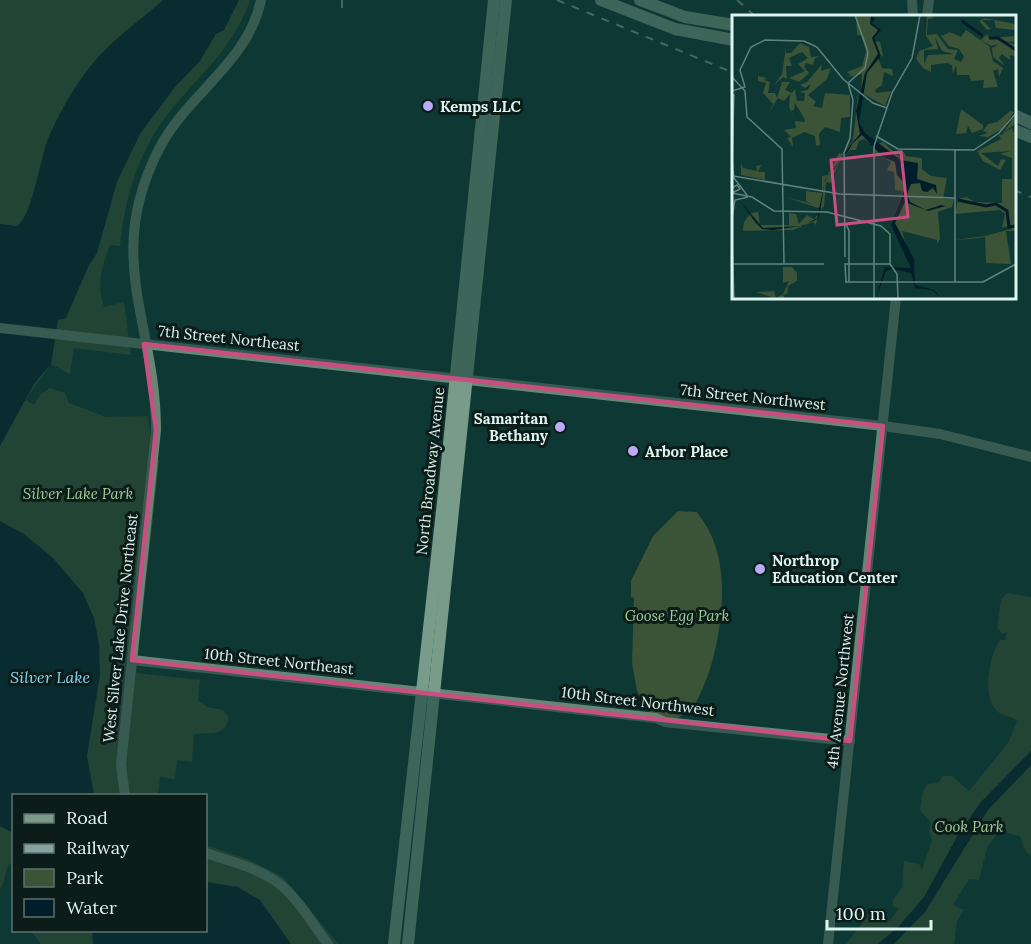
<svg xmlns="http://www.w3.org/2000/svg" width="1031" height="944" font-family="Lora,serif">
  <rect width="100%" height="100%" fill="#0e3833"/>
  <g fill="#3b5336">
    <path d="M0,0h250c-14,43 -45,70 -74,104 -35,40 -51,90 -56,142l-10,-1c-8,22 -14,39 -6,62l20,-5 7,53 -57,-7 -4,26 -19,-10 -26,36 9,5 6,-10 10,-7 15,5 4,10 37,14 42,-1 2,17 -2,26 11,1 -23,213 64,7 -2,20 9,7 16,3 6,7c-4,21 -18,15 -35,17l-2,28 -15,-2 -2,19 -15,-2 -2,18 -144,1 -1,69 -3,-2c-6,7 -4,18 -10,26z"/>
    <path d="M678,511l19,1c8,11 15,22 19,36 14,43 2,117 -21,156 -5,8 -14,12 -22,17l-23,-8 -13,-22 -5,-28 2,-65 -3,-1v-16l22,-45z"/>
    <path d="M1007,593l24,4v258l-5,-3 -6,-16 -13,-3 -3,-6 2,-7 -19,28 -8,32 -10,-1 -16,26 11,5 -7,11 -3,23h-108l24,-31 13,2 6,6 10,-12 -6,-3v-6l9,-12 2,-27 15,3 3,6 10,-30 -3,-8 2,-9 -11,-13 3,-20 5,-6 10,-1 5,-7h9l17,15 39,-48 9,-22c-5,-6 -15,-4 -21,-11 -14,-16 -7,-53 4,-70h6v-8l-3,2 -6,-6 4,-29z"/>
    <path d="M206,845l41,14 36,18 55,67h-297l-10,-13 175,-1z"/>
  </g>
  <g fill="#001e2a">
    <path d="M163,0h76l-15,30 -8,4 -16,27 -25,26 -35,47 -23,48 -20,71 -8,12 -23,53 -8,2 -7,44 -17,20 -34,62v-222l17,2c16,-11 23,-69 32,-90 13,-28 30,-59 52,-82 19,-20 42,-36 62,-54z"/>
    <path d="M0,521l24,13 29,24 30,35 11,25 5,26 1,31 -13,81 7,39 -80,1 -1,37 -13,-7z"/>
    <path d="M1031,751v14l-43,45 -63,102 -31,32h-16l21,-18 25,-29 35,-64 22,-31z"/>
    <path d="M206,882l32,5 22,13 31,44h-198l-1,-13 114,-1z"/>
  </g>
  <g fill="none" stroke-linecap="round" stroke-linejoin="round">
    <g stroke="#698576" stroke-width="10">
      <path d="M912,0l1,16"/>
      <path d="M927,16l2,-16"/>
      <path d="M0,328l883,98 57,8 91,23"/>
      <path d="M132,660l524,58 9,4 185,19"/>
      <path d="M125,796l-4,-31 35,-335c0,-107 -53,-172 3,-281 28,-55 89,-86 102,-149"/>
      <path d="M206,853c25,9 55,15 76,33 18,15 31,39 46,58"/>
      <path d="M828,944l68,-647"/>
    </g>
    <g stroke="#789c89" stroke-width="12">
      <path d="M601,0l74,29 59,11"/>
      <path d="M640,0l45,17 49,8"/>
      <path d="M1014,115l17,8"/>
      <path d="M1014,130l17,7"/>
      <path d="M394,944l50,-451 50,-493"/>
      <path d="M408,944l98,-944"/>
    </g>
    <g stroke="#84a39e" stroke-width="2" stroke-dasharray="8 8" stroke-linecap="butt">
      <path d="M342,0v10"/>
      <path d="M557,0l177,73"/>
      <path d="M737,0l18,16"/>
      <path d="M1014,190l17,7"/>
    </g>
  </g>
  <path d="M0 0H1031V944H0ZM144,344l739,82 -33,315 -718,-81 24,-230z" fill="#0e3833" fill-opacity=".55" fill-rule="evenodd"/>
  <path fill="none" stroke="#c94f80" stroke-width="4.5" stroke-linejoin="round" d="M144,344l739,82 -33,315 -718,-81 24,-230z"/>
  <g fill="#b9abf7" stroke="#0b1c19" stroke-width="2">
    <circle cx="428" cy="106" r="6"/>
    <circle cx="560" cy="427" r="6"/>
    <circle cx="633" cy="451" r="6"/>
    <circle cx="760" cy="569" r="6"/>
  </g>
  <g text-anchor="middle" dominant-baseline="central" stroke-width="6" stroke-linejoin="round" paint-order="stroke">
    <g font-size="15" font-weight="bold" fill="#def4f0" stroke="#0b1c19" text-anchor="start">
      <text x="440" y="106">Kemps LLC</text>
      <text x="548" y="418" text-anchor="end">Samaritan<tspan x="548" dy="17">Bethany</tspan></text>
      <text x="645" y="451">Arbor Place</text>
      <text x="772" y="560">Northrop<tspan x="772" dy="17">Education Center</tspan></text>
    </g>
    <g font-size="15" fill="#def4f0" stroke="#0b1c19">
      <text transform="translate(229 338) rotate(6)">7th Street Northeast</text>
      <text transform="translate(753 397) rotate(6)">7th Street Northwest</text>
      <text transform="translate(430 471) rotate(-84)">North Broadway Avenue</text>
      <text transform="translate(120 628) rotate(-84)">West Silver Lake Drive Northeast</text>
      <text transform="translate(279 661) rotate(6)">10th Street Northeast</text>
      <text transform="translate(840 691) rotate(-84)">4th Avenue Northwest</text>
      <text transform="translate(638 701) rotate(7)">10th Street Northwest</text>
    </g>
    <g font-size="15" font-style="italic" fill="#a0cd98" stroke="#0b1c19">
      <text x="78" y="493">Silver Lake Park</text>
      <text x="677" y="615">Goose Egg Park</text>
      <text x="969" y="826">Cook Park</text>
    </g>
    <g font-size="16" font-style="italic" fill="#89d4f4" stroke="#0b1c19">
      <text x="50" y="677">Silver Lake</text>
    </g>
  </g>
  <g transform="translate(732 15)">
    <rect width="284" height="284" fill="#0e3833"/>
    <path d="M124,0h16l-1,9 9,6 -7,6v5l7,1 1,4 2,10 -5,2 4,10 10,1 1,7 -9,-4 -2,13 -7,5 1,3 15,-2 -6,15 -23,-13 3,-20 -4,18 1,-17 -14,3 3,-2 -4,-3 15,-6 4,-15 -5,-16h-4zM195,0l8,3 -7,1 -1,16 10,-1 11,15 10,1 -4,9 7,3 3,-5 -5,-8 -10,-3 -8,-10 9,-4 11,5 5,-7 23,16 4,15 10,7 -4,9 -1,-8 -5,2 5,16 -15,1 1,-8 -13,1 -2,-6h-12l-1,-10 -3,9 -1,-9 -5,-2 -16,2v7l-8,-4 -7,-9 3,-8 14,-5 -7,-10zM203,22l7,14 12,3 -26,1 -4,9v-14l14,-1zM253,3l30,6v6l-19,-2 -2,-8h-12l9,9 -4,1 -8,-9zM255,19l2,4 26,-2 -1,6 -12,-1 13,3v12l-5,-1v5l-8,-6 -3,4 6,8 -12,-9 -1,-9 7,-4 -8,2 -10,-6zM68,28l9,4 2,10 10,-1 -6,2 -2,7 -7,-2 -2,4 5,6 -10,9 -10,-4 16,-7 -7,-7 10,-6 -6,-6 -13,6 3,8h-6l1,13 -4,-2 -9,8 8,-11 4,-27v6h5zM90,49l-1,7 10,-3 -4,11 -19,16 8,7 -3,4 9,2 3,-15 25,2v22l-9,1 -1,14 -15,-5 -6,7 1,11 -4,1 -1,-10 -11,-4 -12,6 1,9 -6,-9 4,-1 -7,-7 12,-2 -1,-7 10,1 -1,-4 -9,-15 -1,7h-3l4,10 -6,-13 1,-13 -6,7 -6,-3 -10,16 5,-10 -10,-11 3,-10 -8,-2v-5l9,2 -3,2 6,2 -2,11h7l2,5 5,-16h8l-5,8 7,3 3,-4 2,12h7l1,-8 -7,-1 10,-2 3,-6 -6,4 -5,-3 7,-3zM126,78l1,34 14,18 -9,-6 -5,2 -3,9h-6l-10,11 -7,14 2,8 -9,-1 -2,24 -3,4v-4l-3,2 -32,-11 27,7 -7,-3v-10l16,2v-17l6,-1 11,-22 4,1 10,-14zM229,94l22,16v4l-11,4 -4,-7 -2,7 -10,1zM278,96l4,1 -12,17 -14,8 -10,-1 10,-3 -5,-2 5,-7 9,-2zM283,100v9l-11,8 8,-4 1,5 2,-7v16l-3,2 3,-2v89h-9l5,33 -25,-1 -1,-26 -14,2 -16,1 30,-4 26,-7v-4l-9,3 3,-14 -5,-4 -45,4 3,-15 9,-2 7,5 28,1v-24h10v-21l-12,-4 10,-3 -29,2 17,13 3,-7 5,1 -6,10 -17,-9 -6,-10 24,-12 -3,-5 4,1zM151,127l18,16 2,-7 3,5 16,2v11l9,7 16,2 -4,21h11l-2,8 -14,5 2,27 -3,5v-4l-35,-9 5,17 -10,-20 -6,-2 12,-35 -8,-1 -1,-18 -7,-2 4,-8 -16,-10v-7zM9,148l2,5 14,3 -1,-5 5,-1 -3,7h7v8l-24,-5zM26,197l2,13h29v-12l7,1 3,10 8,-9 7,4 4,-5 -2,11 -3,-3 -20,8 -50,1 1,-9 7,-9zM51,252h9l5,6v8l-9,5 -1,11v-3l-4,1 2,3h-11l-18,-6 18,-1 2,7 7,-4 6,-13 -6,2z" fill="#3b5336" fill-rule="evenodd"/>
    <path d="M139,0l4,4 -3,4 9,7 -7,8 7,18 -14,17 -8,49 6,11 36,27 17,3 -1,16 19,6 1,9 -4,-6 -6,4 -5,-1 -2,-8 -9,1 -4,10 3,8 16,8 15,-5 5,1 -18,5 -23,-9 -10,21 19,36 1,26 19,5 7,8 -9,-8 -17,-2 -4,-15 -18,-4 -7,2 -10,27 9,-31 26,1 -20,-43 15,-40 -9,-10 -2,-13 -12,-5 -21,-22 -9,8 -6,10 -7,7 -6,10 -9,10 -4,26 -2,9 -3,5 -15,6 -28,4 -11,-1 -7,-7 -14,-20 22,26 40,-2 14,-8 8,-37 26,-37 9,-10 -4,-23 9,-38 13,-19 -6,-16 6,-8 -8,-6z" fill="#001e2a"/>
    <path fill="none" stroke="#001e2a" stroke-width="3" d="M230,6l21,15M257,23h9l18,12M226,185l28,6 10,-2 11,7 2,16 7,-1"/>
    <path fill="none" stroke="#61837f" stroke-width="1.5" d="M0,62l13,14 2,26 35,32 2,115M116,68l17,-15 3,-16 -13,-37M0,76l13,-4 -5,-17 11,-23 14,-7 39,1 13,6 26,32 30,24 14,5M144,121l22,13 76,1 25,-17 17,-20M0,147l2,16 13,17M0,150l2,-71M1,161l107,18 115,4M0,173l5,-3 3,4 -8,4M0,178l20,4 22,14 53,1 54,14 9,8v30l7,10 1,24M0,203l3,-18 13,-3M114,209l3,7v51M0,227l2,56M113,242l-1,-104 6,-15 3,-38 -5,-17M0,249h92M113,267h138l33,-18M114,267l-1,-18h45M223,267v-132M142,283v-152l18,-53 20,-35 8,-43"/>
    <path fill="#c94f80" fill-opacity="0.15" stroke="#c94f80" stroke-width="3" d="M169,137l7,65 -71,8 -6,-65z"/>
    <rect width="284" height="284" fill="none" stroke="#def4f0" stroke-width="3"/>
  </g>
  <rect x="12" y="794" width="195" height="138" fill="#0b1c19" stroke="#5f726f" stroke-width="1.5"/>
  <rect x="24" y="814" width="30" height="9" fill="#789c89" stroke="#5f726f" stroke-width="1.5"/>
  <text x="66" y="824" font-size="18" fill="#def4f0">Road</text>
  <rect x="24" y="844" width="30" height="9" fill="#84a39e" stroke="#5f726f" stroke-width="1.5"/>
  <text x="66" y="854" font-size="18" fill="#def4f0">Railway</text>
  <rect x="24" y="869" width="30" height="18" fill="#3b5336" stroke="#5f726f" stroke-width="1.5"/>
  <text x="66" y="884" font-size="18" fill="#def4f0">Park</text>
  <rect x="24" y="899" width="30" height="18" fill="#001e2a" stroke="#5f726f" stroke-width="1.5"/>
  <text x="66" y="914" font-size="18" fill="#def4f0">Water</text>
  <path d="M827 920v9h104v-9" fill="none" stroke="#def4f0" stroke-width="3"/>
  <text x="836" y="920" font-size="18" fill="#def4f0" stroke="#0b1c19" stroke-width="4.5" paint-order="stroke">100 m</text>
</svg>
